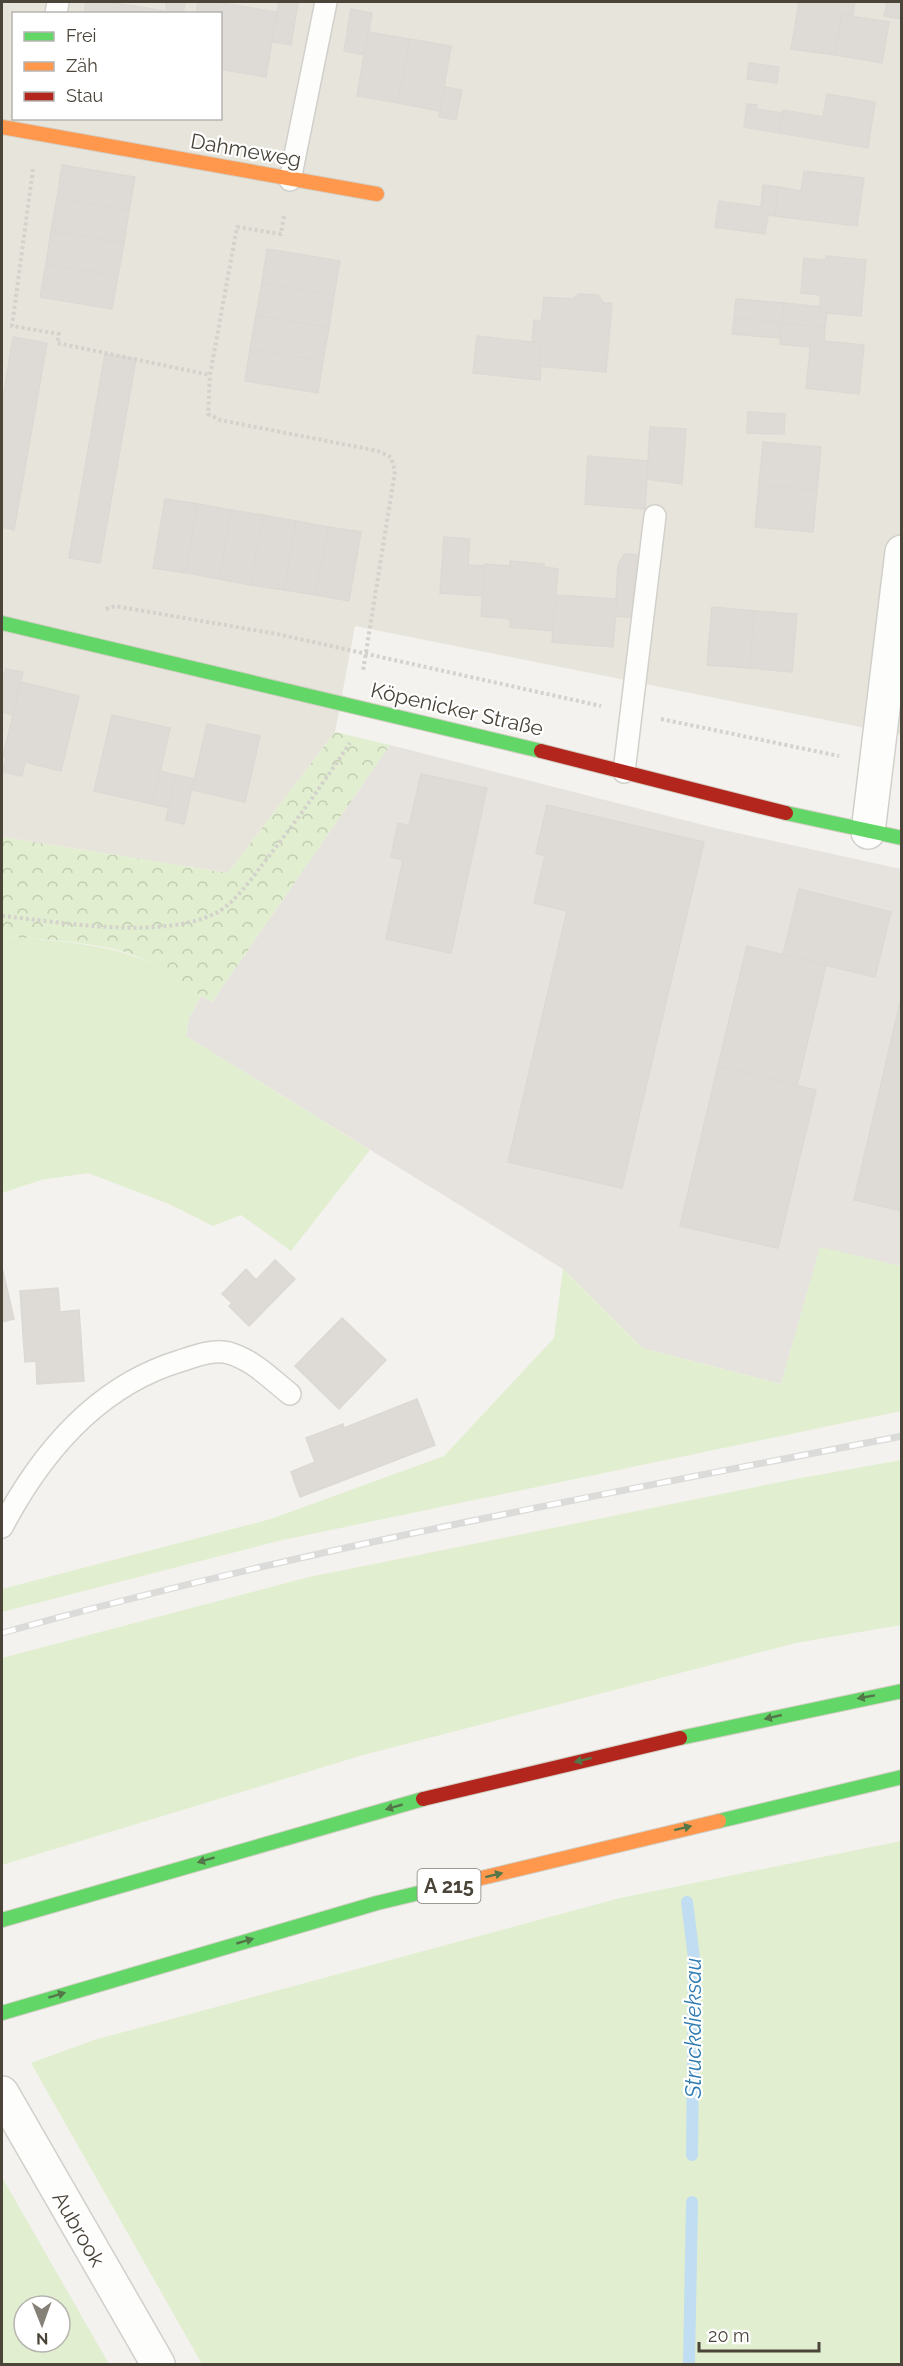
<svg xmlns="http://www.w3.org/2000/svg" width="903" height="2366" font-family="Raleway,sans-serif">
  <defs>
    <pattern id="forest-crowns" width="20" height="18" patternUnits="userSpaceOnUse" patternTransform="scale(1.5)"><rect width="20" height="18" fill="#e1eecf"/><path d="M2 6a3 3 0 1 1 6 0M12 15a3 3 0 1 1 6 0" fill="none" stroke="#c3cdb2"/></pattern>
  </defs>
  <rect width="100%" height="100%" fill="#f4f2ee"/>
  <path fill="#e7e4dc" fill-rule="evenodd" d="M2,2h899v733l-546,-109 -20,106 -107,141 -226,-36zM14,14h206v104h-206z"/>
  <path fill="#e6e2de" d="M390,745l329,84 182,40v397l-81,-18 -39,136 -139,-36 -79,-79 -377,-233 3,-18 12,-22 11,6z"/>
  <g fill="#e1eecf" fill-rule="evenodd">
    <path d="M2,936c48,5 99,6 145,25 20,8 36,23 54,35l-12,22 -3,18 184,114 -79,101 -50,-36 -28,11 -44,-22 -81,-31 -47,7 -39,13z"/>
    <path d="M820,1247l81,19v145l-623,130 -276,71v-23l269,-70 173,-63 110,-118 9,-69 79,79 139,36z"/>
    <path d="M901,1460v165l-105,18 -433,112 -361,110v-207l307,-81 492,-99z"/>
    <path d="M901,1841v523h-699l-171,-301 63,-23 526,-142z"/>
    <path d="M2,2177l107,187h-107zM24,2306h36v36h-36z"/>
  </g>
  <path fill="url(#forest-crowns)" d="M335,732l55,13 -178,257c-22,-11 -40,-29 -62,-40 -45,-22 -100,-21 -148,-26v-99l226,36z"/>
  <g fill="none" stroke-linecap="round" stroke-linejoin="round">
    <g stroke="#c0ddf1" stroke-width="12">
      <path d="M687,1902l7,56 -2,197"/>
      <path d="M689,2364l3,-162"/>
    </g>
  </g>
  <g fill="#dedbd6" stroke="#dcd9d4" stroke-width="1.5">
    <path d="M86,2h18l-2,12h-18z"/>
    <path d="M104,2l30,4 -2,8h-30z"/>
    <path d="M166,2h19l-2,12h-17z"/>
    <path d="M198,2h17l62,10 -11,65 -46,-8v-55h-24z"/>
    <path d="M279,2h19l-7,43 -19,-3z"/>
    <path d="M799,2h56l-2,14 -11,-1 -7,40 -44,-6z"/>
    <path d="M887,2h15v17l-18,-3z"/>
    <path d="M134,6l30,5 2,3h-34z"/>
    <path d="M351,9l21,4 -7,42 -21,-4z"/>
    <path d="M842,15l47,7 -7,41 -47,-8z"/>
    <path d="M368,32l42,7 -12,64 -41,-7z"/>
    <path d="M410,39l41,7 -11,65 -42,-8z"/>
    <path d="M749,63l30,4 -2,16 -30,-4z"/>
    <path d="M444,87l18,3 -6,30 -17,-3z"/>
    <path d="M827,94l48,8 -7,46 -89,-15 4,-23 40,7z"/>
    <path d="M747,104l10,1 -1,4 26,4 -3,20 -35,-6z"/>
    <path d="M62,165l73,12 -6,33 -72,-12z"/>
    <path d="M804,171l60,7 -7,48 -82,-10 3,-29 23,4z"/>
    <path d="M763,185l15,2 -3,29 -7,-1 -3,19 -50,-7 4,-26 42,6z"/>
    <path d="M57,198l72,12 -5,33 -73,-12z"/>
    <path d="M51,231l73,12 -6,33 -72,-12z"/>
    <path d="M267,249l73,12 -6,34 -72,-12z"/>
    <path d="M826,256l40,4 -5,56 -42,-4 2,-17 -20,-2 3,-35 21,2z"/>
    <path d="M46,264l72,12 -6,33 -72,-12z"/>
    <path d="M262,283l72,12 -5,33 -73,-13z"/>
    <path d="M579,294l19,1 6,8h8l-6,69 -68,-6 2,-23 -8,-1 2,-22 7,1 3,-24 28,2z"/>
    <path d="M736,299l48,4 -2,20 -48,-5z"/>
    <path d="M784,303l36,4 -1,5 8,1 -2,14 -43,-4z"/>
    <path d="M256,315l73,13 -6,33 -73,-12z"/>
    <path d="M734,318l48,5 -2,15 -48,-4z"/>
    <path d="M782,323l43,4 -1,15 -13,-2 -1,7 -30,-3z"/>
    <path d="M477,336l63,7 -2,23h3l-1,14 -67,-7z"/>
    <path d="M13,337l34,6 -33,187 -12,-3v-122z"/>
    <path d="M811,340l53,5 -5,49 -53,-6z"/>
    <path d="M250,349l73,12 -5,32 -73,-12z"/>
    <path d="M105,354l31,5 -36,204 -31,-5z"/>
    <path d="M748,412l37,2 -1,20 -37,-1z"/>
    <path d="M650,427l36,2 -4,55 -35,-5z"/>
    <path d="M763,442l58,5 -4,43 -58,-5z"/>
    <path d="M588,456l60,5 -3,48 -60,-5z"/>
    <path d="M759,485l58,5 -4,42 -58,-5z"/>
    <path d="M165,499l33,5 -12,69 -33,-5z"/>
    <path d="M198,504l33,6 -12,69 -33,-6z"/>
    <path d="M231,510l32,5 -12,70 -32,-6z"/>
    <path d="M263,515l33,6 -12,69 -33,-5z"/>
    <path d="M296,521l32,6 -12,68 -32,-5z"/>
    <path d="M328,527l33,5 -12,69 -33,-6z"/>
    <path d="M444,537l26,2 -2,26 17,1 -2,30 -43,-3z"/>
    <path d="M625,554l14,1 -5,63 -19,-2 3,-52z"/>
    <path d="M510,561l34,3v3l14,2 -5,62 -43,-4v-8l-29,-3 4,-52 25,2z"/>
    <path d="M556,595l61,4 -4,48 -61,-5z"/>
    <path d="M712,607l42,4 -4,57 -43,-3z"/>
    <path d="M754,611l43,3 -5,58 -42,-4z"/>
    <path d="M6,669l17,3 -10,43 -11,-3v-31z"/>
    <path d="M21,682l58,14 -18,75 -36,-9 -3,14 -20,-4 4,-14 -3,-2z"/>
    <path d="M112,715l58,13 -17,76 -59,-13z"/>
    <path d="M207,724l53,12 -15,66 -53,-12z"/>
    <path d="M160,771l16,4 -7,33 -16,-4z"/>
    <path d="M421,774l66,14 -36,165 -65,-14 17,-79 -12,-3 7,-34 11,3z"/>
    <path d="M176,775l18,4 -10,45 -18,-4z"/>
    <path d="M547,805l157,37 -82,346 -114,-26 59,-251 -33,-8 11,-47 -9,-3z"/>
    <path d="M799,889l92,23 -16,65 -92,-22z"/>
    <path d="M747,946l79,19 -29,121 -79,-20z"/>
    <path d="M902,994v217l-48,-11z"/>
    <path d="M718,1066l98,24 -38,158 -98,-22z"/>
    <path d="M275,1260l20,19 -46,47 -20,-20 3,-3 -10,-9 24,-25 10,11z"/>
    <path d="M2,1267l12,52 -12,3z"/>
    <path d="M58,1288l2,24 19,-2 5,71 -47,3 -1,-23 -11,1 -5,-71z"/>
    <path d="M342,1318l44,42 -47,49 -44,-43z"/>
    <path d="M417,1399l18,46 -135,52 -9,-25 24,-10 -9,-24 37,-14 1,4z"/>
  </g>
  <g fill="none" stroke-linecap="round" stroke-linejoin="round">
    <defs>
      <g id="lane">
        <path d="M56,14l2,-12"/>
        <path d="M290,180l36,-178"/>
        <path d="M624,772l31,-256"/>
        <path d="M2,1527c39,-74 95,-141 178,-166 15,-5 34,-12 49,-8 24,7 42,26 61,41"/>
      </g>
      <g id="street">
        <path d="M868,832l34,-280"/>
        <path d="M2,2093l156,271"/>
      </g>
      <g id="fast">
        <path d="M2,623l539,128"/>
        <path d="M786,813l116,25"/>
        <path d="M680,1738l222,-47"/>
        <path d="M719,1821l183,-44"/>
        <path d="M2,1920l421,-121"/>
        <path d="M2,2013l375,-110 92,-22"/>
      </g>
      <g id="slow">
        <path d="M2,127l375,67"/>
        <path d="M469,1881l250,-60"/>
      </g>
      <g id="jam">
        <path d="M541,751l245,62"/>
        <path d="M423,1799l257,-61"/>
      </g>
    </defs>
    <use href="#lane" stroke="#d2d0cb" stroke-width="24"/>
    <use href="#street" stroke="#d2d0cb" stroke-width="36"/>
    <use href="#fast" stroke="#d3cfc5" stroke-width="16"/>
    <use href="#slow" stroke="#d3cfc5" stroke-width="16"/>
    <use href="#jam" stroke="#d3cfc5" stroke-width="16"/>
    <g stroke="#d3d2cc" stroke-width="4" stroke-dasharray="3 3" stroke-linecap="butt">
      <path d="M33,169l-21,157 47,8 -2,9 153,32"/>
      <path d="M284,216l-3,18 -44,-7 -27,148 -2,39 12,6 158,31 13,6 4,14 -32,200"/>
      <path d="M106,609l9,-3 162,28 324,72"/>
      <path d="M661,719l178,37"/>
      <path d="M2,916c60,6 161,25 216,-4 17,-10 32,-31 44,-47 31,-39 60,-80 88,-122"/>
    </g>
    <use href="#lane" stroke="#fdfdfc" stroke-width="21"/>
    <use href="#street" stroke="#fdfdfc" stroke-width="33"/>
    <use href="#fast" stroke="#63d668" stroke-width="14"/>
    <use href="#slow" stroke="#ff974d" stroke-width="14"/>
    <use href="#jam" stroke="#b3261e" stroke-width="14"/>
    <defs>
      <path id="rail" d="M2,1633c296,-83 598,-138 900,-197"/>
    </defs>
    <use href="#rail" stroke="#dbdbda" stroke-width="7"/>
    <use href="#rail" stroke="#fff" stroke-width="4.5" stroke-dasharray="14" stroke-linecap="butt"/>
  </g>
  <defs><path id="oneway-solid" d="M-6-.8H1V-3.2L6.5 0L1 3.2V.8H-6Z" transform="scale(1.5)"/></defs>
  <g fill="#537749">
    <use href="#oneway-solid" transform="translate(866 1697) rotate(170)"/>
    <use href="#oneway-solid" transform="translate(773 1717) rotate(167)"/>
    <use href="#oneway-solid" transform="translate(583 1760) rotate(166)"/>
    <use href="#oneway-solid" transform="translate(394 1807) rotate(164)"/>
    <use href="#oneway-solid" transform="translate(683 1828) rotate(-14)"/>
    <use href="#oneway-solid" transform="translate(206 1860) rotate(164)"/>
    <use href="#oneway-solid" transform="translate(494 1875) rotate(-14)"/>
    <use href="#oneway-solid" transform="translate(245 1941) rotate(-16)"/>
    <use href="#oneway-solid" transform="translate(57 1995) rotate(-17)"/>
  </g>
  <g text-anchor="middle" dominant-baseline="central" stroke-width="4.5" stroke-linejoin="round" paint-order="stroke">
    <rect fill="#fff" stroke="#817c74" stroke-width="1.5" x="417.5" y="1869" width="63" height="34" rx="4.5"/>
    <g font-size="20" font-weight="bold" fill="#4b4439">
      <text x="449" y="1886">A 215</text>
    </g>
    <g font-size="21" fill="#4b4439" stroke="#fff">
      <text transform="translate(246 150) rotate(10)">Dahmeweg</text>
      <text transform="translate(457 709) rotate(13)">Köpenicker Straße</text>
      <text transform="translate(79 2229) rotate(60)">Aubrook</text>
    </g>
    <g font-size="22" font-style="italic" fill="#2e7ab2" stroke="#fff">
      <text transform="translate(693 2028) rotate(-90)">Struckdieksau</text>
    </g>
  </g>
  <rect width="903" height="2366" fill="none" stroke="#4b4439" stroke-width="6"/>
  <rect x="12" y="12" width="210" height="108" fill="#ffffff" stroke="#b7b4b0" stroke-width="1.5"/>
  <rect x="24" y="32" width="30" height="9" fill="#63d668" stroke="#b7b4b0" stroke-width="1.5"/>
  <text x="66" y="42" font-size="18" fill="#4b4439">Frei</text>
  <rect x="24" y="62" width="30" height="9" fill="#ff974d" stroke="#b7b4b0" stroke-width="1.5"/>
  <text x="66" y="72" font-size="18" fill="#4b4439">Zäh</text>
  <rect x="24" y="92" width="30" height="9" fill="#b3261e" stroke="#b7b4b0" stroke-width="1.5"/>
  <text x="66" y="102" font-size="18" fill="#4b4439">Stau</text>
  <g transform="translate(42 2324) rotate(179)"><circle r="28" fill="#ffffff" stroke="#b7b4b0" stroke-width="1.5"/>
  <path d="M0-4.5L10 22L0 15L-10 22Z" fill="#868178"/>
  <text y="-9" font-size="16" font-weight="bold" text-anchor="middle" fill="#4b4439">N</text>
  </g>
  <path d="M699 2342v9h120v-9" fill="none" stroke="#4b4439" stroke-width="3"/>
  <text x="708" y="2342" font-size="18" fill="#4b4439" stroke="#ffffff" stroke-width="4.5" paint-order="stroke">20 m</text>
</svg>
